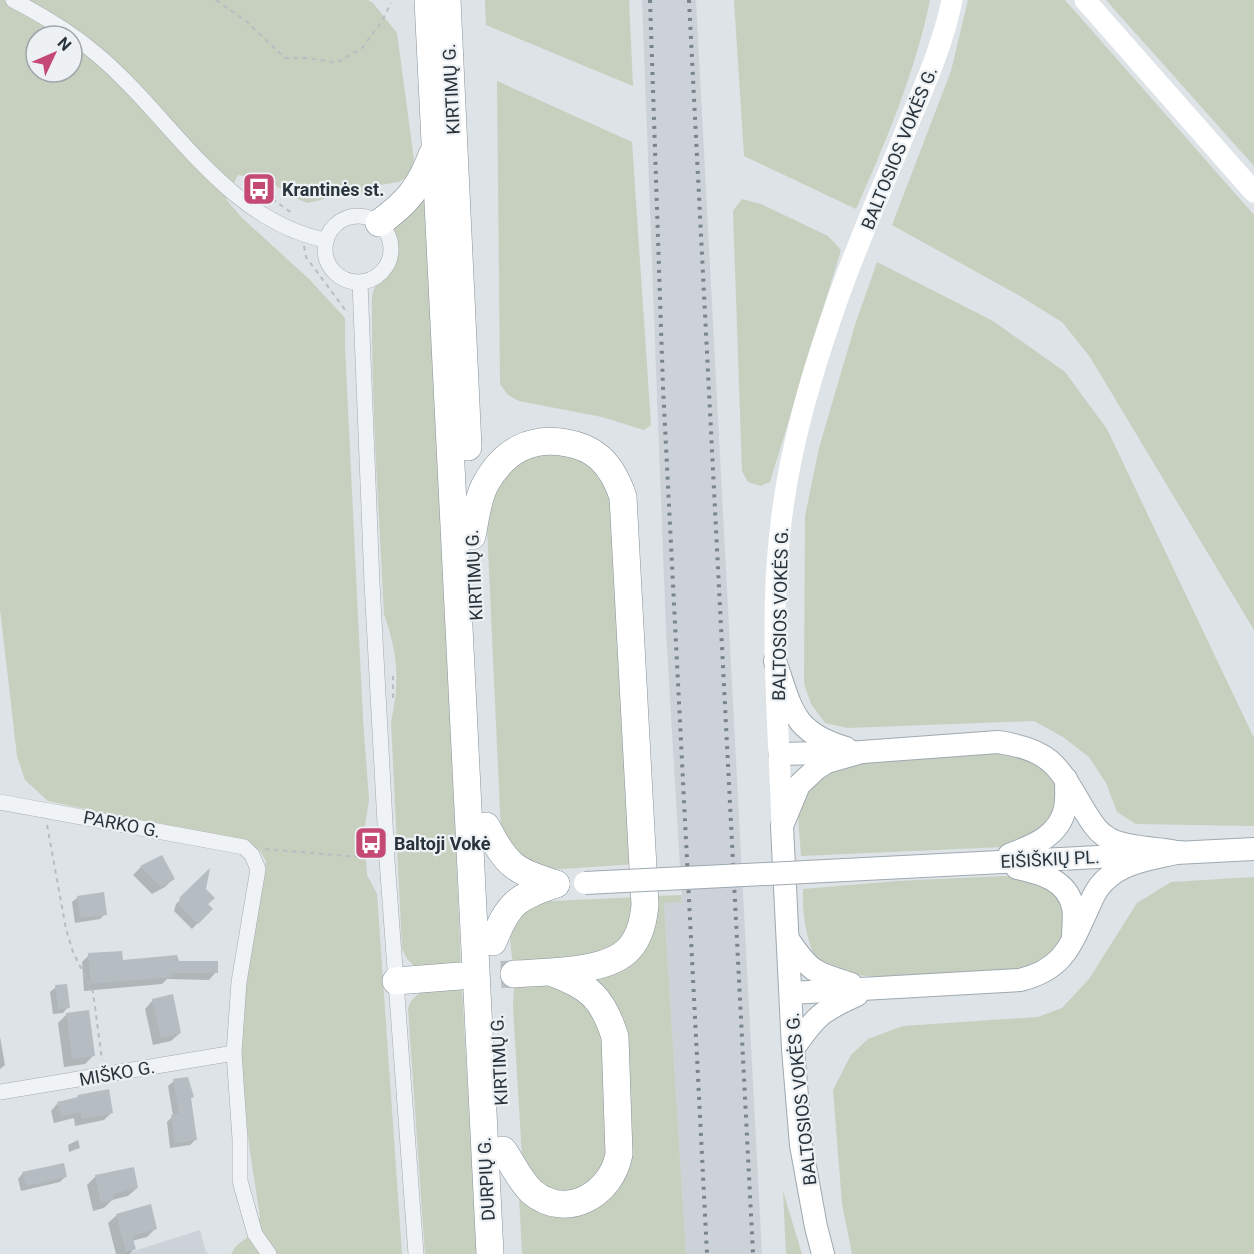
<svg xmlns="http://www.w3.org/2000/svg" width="1254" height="1254" font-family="Roboto,sans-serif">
  <rect width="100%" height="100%" fill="#dde3e6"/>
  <g fill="#ccd2d8">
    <path d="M642,0h54l66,1254h-76l-22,-351 18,-2 -16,-270z"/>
    <path d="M200,1230l6,22 3,2h-85z"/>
  </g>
  <g fill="#c7cfbf" fill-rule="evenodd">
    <path d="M0,0h368l5,3 24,30 17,127 -5,15 -10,7 -25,4 -12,8 -34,4 -20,5 -8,-3 -36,-21 -26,-4 -12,24 15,18 68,62 36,39v29l18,372 6,81 -5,32 3,43 10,19 25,360h-171l5,-8 13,-10 11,-19 -11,-72 -8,-86 5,-80 20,-118 -6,-10 -9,-6 -203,-44 -23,-21 -8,-24 -17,-147zM36,36h36v36h-36z"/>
    <path d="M485,0h144l4,86 -147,-61z"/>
    <path d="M734,0h196c-15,73 -44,141 -74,209l-112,-53z"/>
    <path d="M968,0h97l189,215v415l-164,-273 -28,-35 -42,-26 -128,-71 59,-154z"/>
    <path d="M1106,0h148v166z"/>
    <path d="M497,81l135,61 19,283 -7,5 -42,-13 -83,-16 -11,-6 -8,-11z"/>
    <path d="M429,193l32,777 -44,-2 -10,-9 -5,-11 -11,-226c9,-43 7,-67 -7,-108 -5,-101 -12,-201 -12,-302 0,-9 -1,-19 4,-26 15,-22 30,-26 16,-56z"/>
    <path d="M742,199l19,5 67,32 13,14 -71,232 -9,4 -13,-4 -6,-11 -9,-260z"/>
    <path d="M877,262l116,59 72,51 42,57 147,309v88l-118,-2 -19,-12 -11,-29 -17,-26 -26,-20 -29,-16 -187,7 -22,-5 -14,-19 -7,-21 1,-167 14,-68 36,-123z"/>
    <path d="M567,448l47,38 22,378 -105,7 -30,-38 -15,-328 29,-47z"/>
    <path d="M1001,753l27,5 22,14 11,22 -15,36 -43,17 -202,9 -3,-40 3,-15 17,-24 29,-13z"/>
    <path d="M1004,876l21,1 12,4 19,14 5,9 5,24 -8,21 -33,22 -140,7 -27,-3 -42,-14c-10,-24 -14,-46 -13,-72l94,-8z"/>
    <path d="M1254,877v377h-402l-10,-50 -9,-114 18,-35 17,-16 35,-13 135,-9 24,-9 27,-29 48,-76 34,-21z"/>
    <path d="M681,895l1,7 -18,1 22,351h-164l-3,-58 6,-4h83l12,-163 -32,-48 15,-7 49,-78z"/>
    <path d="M639,897l-19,52 -107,17 -3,-26 1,-15 21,-23z"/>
    <path d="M553,982l47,28 14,137 -22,43 -51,1 -19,-34 -9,-150 1,-23z"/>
    <path d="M462,987l15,267h-52l-17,-246c8,-23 34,-19 54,-21z"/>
    <path d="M783,1191l19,63h-16z"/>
  </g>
  <g fill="#0003">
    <path d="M141,867l32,12 -8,8 -13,7 -19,-19z"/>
    <path d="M208,873l-3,17 1,14 5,5 -19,20 -18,-18 2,-7z"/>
    <path d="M78,897l27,17 -5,5 -25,4 -3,-21z"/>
    <path d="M89,955l33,7h56l38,10 -7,8 -42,-1 -5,5 -78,7 -2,-29z"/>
    <path d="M56,987l12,20 -5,6 -10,1 -3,-22z"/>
    <path d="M153,1000l27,33 -9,8 -18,4 -8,-36z"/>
    <path d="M67,1014l26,42 -8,8 -21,3 -6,-44z"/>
    <path d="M0,1037l5,28 -5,4z"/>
    <path d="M174,1081l15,18 7,40 -6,6 -20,3 -3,-26 6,-6 -5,-30z"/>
    <path d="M78,1096l34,16 -8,8 -29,6 -1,-8 -20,5 -3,-12 7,-8 18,-4z"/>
    <path d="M78,1140l2,8 -11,4 -1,-7z"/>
    <path d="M132,1168l5,20 -9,8 -16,4 -8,8 -11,3 -6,-26 8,-8z"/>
    <path d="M23,1173l42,4 -5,5 -39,9 -3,-12z"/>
    <path d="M117,1215l38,14 -8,8 -15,4 2,8 -5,5h-13l-8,-31z"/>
  </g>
  <g fill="#b5bdc2">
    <path d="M162,855l13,24 -14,8 -21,-21z"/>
    <path d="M210,868l-4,21 9,9 -7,6 5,5 -15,15 -19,-19 1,-8z"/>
    <path d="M104,892l3,23 -27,3 -3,-22z"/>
    <path d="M122,951l1,9 54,-5 2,6h39v12h-47l1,4 -81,7 -3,-31z"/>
    <path d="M67,984l3,24 -12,1 -3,-24z"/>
    <path d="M173,994l8,39 -20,5 -9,-39z"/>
    <path d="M89,1010l6,46 -23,3 -6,-46z"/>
    <path d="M188,1077l6,20 -3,1 6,42 -22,3 -4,-28 8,-2 -6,-34z"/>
    <path d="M109,1089l4,24 -31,6 -1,-7 -20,4 -4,-14 21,-5v-2z"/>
    <path d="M64,1163l3,14 -41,9 -4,-14z"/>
    <path d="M134,1167l4,21 -25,6 1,6 -13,3 -6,-28z"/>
    <path d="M151,1204l6,25 -25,7 4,13 -10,3 -10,-38z"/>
  </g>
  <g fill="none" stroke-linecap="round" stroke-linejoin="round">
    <path stroke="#b9c0c4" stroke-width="27" stroke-dasharray="27 14" stroke-linecap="butt" d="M460,976l54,-2"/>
    <defs>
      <g id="street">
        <path d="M13,0c29,15 56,31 81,52 76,62 129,167 231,188"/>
        <circle cx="358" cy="249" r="33"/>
        <path d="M360,283l12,300 15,277 29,394"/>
        <path d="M0,802l244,45 8,8 6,14 -19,113 -5,71 6,86v42l15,53 14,20"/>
        <path d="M0,1092l234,-39"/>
      </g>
      <g id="primary">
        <path d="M775,661c17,48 17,71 71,87"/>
        <path d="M780,754l82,-2 136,-10c54,8 60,24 86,68 7,11 13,22 24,28 15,10 47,10 64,13"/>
        <path d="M1009,855c23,-9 51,-19 56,-47 2,-9 1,-20 1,-29"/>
        <path d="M1017,868c24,5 50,12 56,39 2,9 0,20 0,29"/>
        <path d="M845,870l409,-21"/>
        <path d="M788,939c22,33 27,34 63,45"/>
        <path d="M791,993l229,-13c45,-11 51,-36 69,-74 5,-12 10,-22 21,-30 18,-15 47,-18 70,-24"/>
        <path d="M793,1049c23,-33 28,-38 64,-54"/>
        <path d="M823,1254l-7,-27 -15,-82 -8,-96 -11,-223 17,-41 17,-16 11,-7 35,-10"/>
      </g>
      <g id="highway">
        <path d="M428,0l62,1254"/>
        <path d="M447,0l21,447"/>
        <path d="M379,223c28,-20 41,-36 53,-68"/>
        <path d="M472,536c4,-18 5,-37 14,-53 18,-32 45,-47 81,-40 12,2 24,7 33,15 12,11 18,24 23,39l22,408c-4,45 -24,58 -66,64 -22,3 -43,4 -65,5"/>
        <path d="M486,826c22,40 26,44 70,58"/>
        <path d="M493,942c16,-40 23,-44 63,-58"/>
        <path d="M396,981l64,-5"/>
        <path d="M503,1150c9,13 17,31 29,42 35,29 80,2 87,-38l-4,-117c-12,-39 -26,-51 -62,-64"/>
      </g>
    </defs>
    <use href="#street" stroke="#a3abb0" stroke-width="16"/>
    <use href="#primary" stroke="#9ea9b1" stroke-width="24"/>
    <use href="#highway" stroke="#86939c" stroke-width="28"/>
    <g stroke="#b8bdc1" stroke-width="2" stroke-dasharray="4.5 4.5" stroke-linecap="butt">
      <path d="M216,0l30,21 39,37h23l28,5 25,-14 20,-26 10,-20"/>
      <path d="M272,199l20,14"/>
      <path d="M304,246l2,11 40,54"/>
      <path d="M393,698v-22"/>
      <path d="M47,825l19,104 7,23 20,40 9,68"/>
      <path d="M265,849l106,9"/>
    </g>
    <use href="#street" stroke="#f0f3f5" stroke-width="15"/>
    <g stroke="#fff" stroke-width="21">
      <path d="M1085,0l169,192"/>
      <path d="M782,826c-3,-98 -13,-197 -2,-294 8,-78 30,-154 56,-228 22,-64 51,-126 76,-189 16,-37 32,-75 40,-115"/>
    </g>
    <use href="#primary" stroke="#fff" stroke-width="22"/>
    <use href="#highway" stroke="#fff" stroke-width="27"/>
    <g stroke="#78858e" stroke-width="4" stroke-dasharray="3 6" stroke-linecap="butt">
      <path d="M650,0l13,387 44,867"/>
      <path d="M689,0l64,1254"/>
    </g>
    <defs>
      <path id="primary-bridge" d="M585,883l260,-13"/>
    </defs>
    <use href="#primary-bridge" stroke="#9ea9b1" stroke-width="24" stroke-linecap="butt"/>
    <use href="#primary-bridge" stroke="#fff" stroke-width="22"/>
  </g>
  <defs>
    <symbol id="bus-square" viewBox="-11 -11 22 22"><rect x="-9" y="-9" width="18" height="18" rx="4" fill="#c44a75" stroke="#edf1f4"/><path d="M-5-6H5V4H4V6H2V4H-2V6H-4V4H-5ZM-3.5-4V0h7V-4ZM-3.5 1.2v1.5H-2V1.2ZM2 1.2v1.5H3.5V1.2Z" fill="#fff"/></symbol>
  </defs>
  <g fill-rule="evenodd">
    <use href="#bus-square" x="240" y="170" width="38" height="38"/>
    <use href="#bus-square" x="352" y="824" width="38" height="38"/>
  </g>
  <g text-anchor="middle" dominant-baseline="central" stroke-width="4.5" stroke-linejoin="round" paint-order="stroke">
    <g font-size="18" fill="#28333c" stroke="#edf1f4">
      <text transform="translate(451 89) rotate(-93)">KIRTIMŲ G.</text>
      <text transform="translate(899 148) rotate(-68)">BALTOSIOS VOKĖS G.</text>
      <text transform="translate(474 575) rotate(-93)">KIRTIMŲ G.</text>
      <text transform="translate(780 614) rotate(-89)">BALTOSIOS VOKĖS G.</text>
      <text transform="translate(122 824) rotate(11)">PARKO G.</text>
      <text transform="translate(1050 859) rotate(-3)">EIŠIŠKIŲ PL.</text>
      <text transform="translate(499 1060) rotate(-93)">KIRTIMŲ G.</text>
      <text transform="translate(117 1073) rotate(-10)">MIŠKO G.</text>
      <text transform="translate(801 1099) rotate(-96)">BALTOSIOS VOKĖS G.</text>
      <text transform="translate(486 1179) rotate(-93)">DURPIŲ G.</text>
    </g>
    <g font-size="18" font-weight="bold" fill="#28333c" stroke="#edf1f4" text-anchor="start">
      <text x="282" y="189">Krantinės st.</text>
      <text x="394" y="843">Baltoji Vokė</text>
    </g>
  </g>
  <g transform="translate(54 54) rotate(46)"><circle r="28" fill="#edf1f4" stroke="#9ea5aa" stroke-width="1.5"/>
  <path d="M0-4.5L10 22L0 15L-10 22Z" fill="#c44a75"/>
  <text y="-9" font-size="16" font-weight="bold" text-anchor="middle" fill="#28333c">N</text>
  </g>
</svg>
